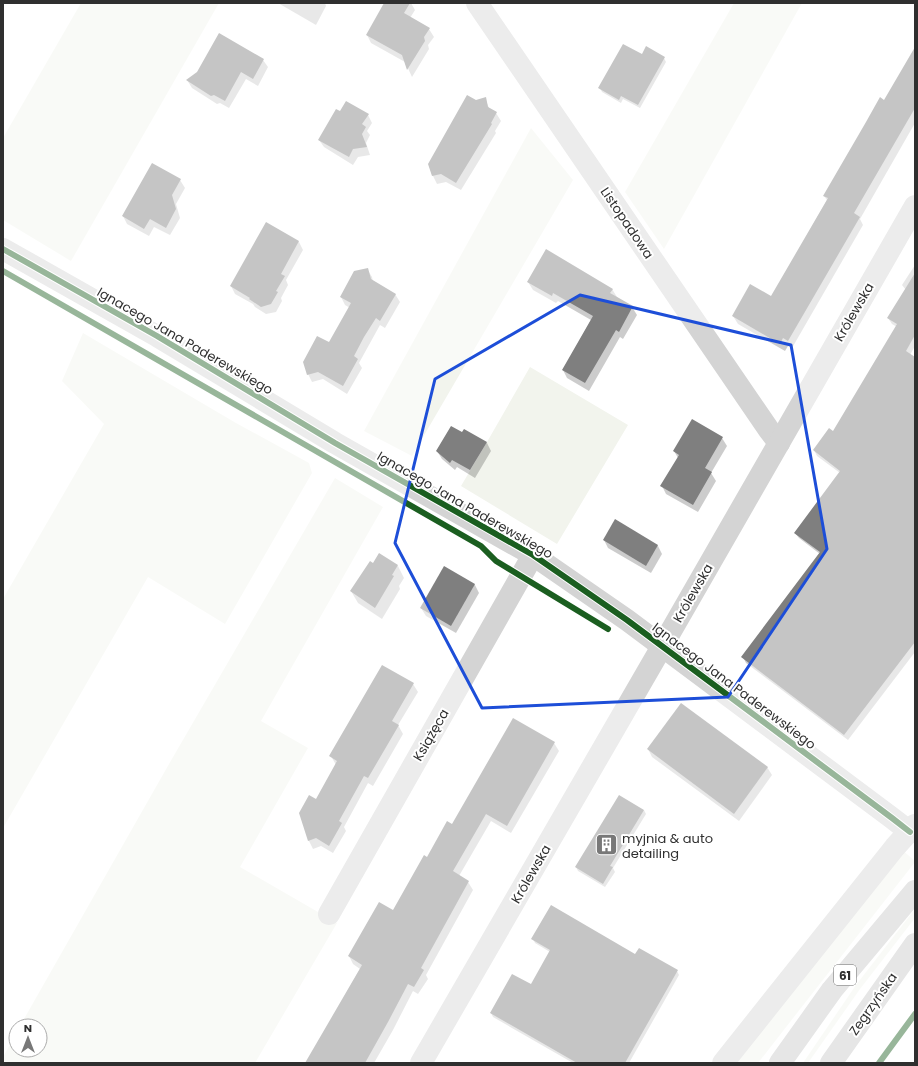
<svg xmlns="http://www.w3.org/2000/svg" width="918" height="1066" font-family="Poppins,sans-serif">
  <rect width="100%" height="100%" fill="#fff"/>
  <g fill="#f2f4ed">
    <path d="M81,3h138l-148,258 -68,-41v-82z"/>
    <path d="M734,3h68l-138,246 -39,-57z"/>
    <path d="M531,128l42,52 -161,276 -48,-25z"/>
    <path d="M83,333l153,90 73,40 3,10 -87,151 -77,-47 -145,251v-229l101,-175 -42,-43z"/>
    <path d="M530,367l98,58 -71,119 -96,-58 26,-44z"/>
    <path d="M335,478l48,29 -122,214 47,27 -68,119 97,56 -82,140h-252v-6l13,-23v16h24v-24h-20l149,-262z"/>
    <path d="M901,849l14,12v1l-157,201h-29z"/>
    <path d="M915,909v9l-55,71 -52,74h-5l53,-78z"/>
  </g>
  <g fill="#0003">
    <path d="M278,3h47l1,3 -10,19z"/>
    <path d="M385,3h26l4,7 -5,8 19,11 5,8 -6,8 1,4 -17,28 -7,-15 -34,-19 -4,-8z"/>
    <path d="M915,49v74l-55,96 3,6 -71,123 -4,-2 -3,5 -47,-27 -5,-8 39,-19 55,-97 -3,-4 61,-95z"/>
    <path d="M642,56l22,2 2,4 -26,46 -17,-9 -2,4 -19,-11 -2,-4z"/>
    <path d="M263,60l5,7 -10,19 -12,-7 -17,29 -9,-5 -3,1 -25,-16 -5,-8z"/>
    <path d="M485,99l5,11 6,3 5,8 -6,10 1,2 -35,57 -15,-8 -9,2 -4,-8 -4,-12 47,-63z"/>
    <path d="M368,115l4,8 -5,8 3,4 -4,8 4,12 -12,2 -5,8 -29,-18 -5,-7z"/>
    <path d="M180,180l5,8 -9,16 4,14 -10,17 -16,-8 -5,9 -22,-12 -4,-8z"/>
    <path d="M267,224l32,18 4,8 -17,30 2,5 -7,13 1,3 -6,11 -10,2 -11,-7 -2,-3 -18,-10 -4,-8z"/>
    <path d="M915,265v81l-5,9 5,4v293l-67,88 -102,-77 -3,-6 77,-103 -21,-16 -4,-5 45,-60 -23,-17 -3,-6 19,-18 64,-105 -5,-3 -4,-6 18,-28 -4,-5z"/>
    <path d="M367,269l5,8 1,5 22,12 5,8 -15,26 -5,-3 -21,38 3,5 -15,26 -24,-15 -11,3 -4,-8 21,-30 21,-36 -5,-3 -4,-8z"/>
    <path d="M528,282l84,7 5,8 15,10 5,8 -14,24 -3,-2 -31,54 -22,-13 -4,-8 28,-50 -33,-19 -2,2 -23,-13z"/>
    <path d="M462,433l25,10 4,8 -16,27 -18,-11 -2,3 -13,-11 -5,-8z"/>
    <path d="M722,438l5,8 -16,27 5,8 -18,31 -32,-18 -4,-8 16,-28 -4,-7z"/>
    <path d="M615,521l43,25 4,8 -11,19 -43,-25 -4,-8z"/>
    <path d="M373,564l25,2 6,12 -5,8 1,3 -18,30 -24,-16 -7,-12z"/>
    <path d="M445,568l30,17 4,8 -23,40 -30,-17 -5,-8z"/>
    <path d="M413,684l5,8 -20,33 5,9 -30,52 -5,-3 -24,44 2,4 -13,22 -12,-7 -8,3 -4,-8 -9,-28 16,-13 20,-35 -5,-9z"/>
    <path d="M554,743l5,8 -48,82 -20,-12 -32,55 9,6 5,8 -47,85 2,4 -10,15 -5,-3 -20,39 -19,33h-68l54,-94 -7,-5 -4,-8 44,-45 34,-53 25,-33z"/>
    <path d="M648,749l119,18 5,8 -33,46 -87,-64z"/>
    <path d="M644,810l2,4 -33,54 2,4 -10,15 -27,-16 -2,-4z"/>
    <path d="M533,939l103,16 41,16 2,4 -50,88h-56l-80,-46 -2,-4 40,-27 19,-34 -15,-9z"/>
  </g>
  <g fill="#7f7f7f">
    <path d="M384,3h26l-6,10 26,15 -6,9 1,4 -18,29 -5,-15 -36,-20z"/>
    <path d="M219,33l45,26 -11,20 -12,-7 -16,29 -11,-6 -3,1 -25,-16 11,-8z"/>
    <path d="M623,44l19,10 4,-8 19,11 -27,48 -17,-9 -2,4 -21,-12z"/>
    <path d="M915,47v61l-61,105 6,4 -72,124 -5,-3 -3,6 -48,-28 18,-32 21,12 57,-98 -5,-2 43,-74 14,-25 4,3z"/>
    <path d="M467,95l9,5 10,-3 2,10 9,5 -6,11 1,1 -36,59 -15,-9 -9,2 -4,-12z"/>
    <path d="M346,101l23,13 -7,10 4,3 -4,7 5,13 -14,2 -4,8 -31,-17 18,-31 4,2z"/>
    <path d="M152,163l29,16 -9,16 4,14 -10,19 -16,-9 -6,10 -22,-13z"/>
    <path d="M266,222l33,19 -18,33 4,2 -9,15 2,1 -7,12 -10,3 -12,-8 1,-1 -20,-12z"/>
    <path d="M546,249l67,40 -3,4 23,13 -14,26 -3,-2 -31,53 -23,-13 31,-54 -40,-23 -1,3 -25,-14z"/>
    <path d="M368,268l3,11 25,15 -16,27 -4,-3 -12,19 -10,19 4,3 -15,27 -25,-14 -11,3 -4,-13 14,-26 12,6 22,-39 -11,-6 14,-26z"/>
    <path d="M915,273v62l-9,16 9,6v285l-71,93 -103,-78 79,-105 -26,-19 46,-62 -27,-21 16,-22 4,3 64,-107 -10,-6z"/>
    <path d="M692,419l31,18 -18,31 7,4 -19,33 -33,-19 19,-31 -6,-4z"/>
    <path d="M451,426l11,6 2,-3 23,13 -17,28 -18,-10 -2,3 -14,-12z"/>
    <path d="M615,519l43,26 -12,21 -43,-26z"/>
    <path d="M379,553l19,12 -6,10 2,1 -19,32 -25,-17 20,-30 3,2z"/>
    <path d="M444,566l31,18 -24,42 -31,-18z"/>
    <path d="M382,665l32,18 -22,38 7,4 -31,53 -4,-2 -25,45 3,2 -13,23 -13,-8 -8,3 -9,-28 10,-18 7,4 21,-38 -8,-5z"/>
    <path d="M681,703l87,64 -34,47 -87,-65z"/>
    <path d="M513,718l42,24 -48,84 -21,-12 -33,57 16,10 -48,87 3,2 -10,17 -6,-3 -20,38 -23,41h-60l57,-98 -14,-9 31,-54 14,8 31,-55 3,2 20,-36 5,3z"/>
    <path d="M619,795l25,15 -34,56 3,1 -10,17 -28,-17z"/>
    <path d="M551,905l84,49 4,-6 39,22 -53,93h-48l-87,-50 22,-39 19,10 19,-34 -19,-11z"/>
  </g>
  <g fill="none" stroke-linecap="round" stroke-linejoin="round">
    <g stroke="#d4d4d4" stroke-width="22">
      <path d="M477,3l292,427 10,13"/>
      <path d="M3,249l154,87 178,107 198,112 94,65 265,198 18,14"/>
      <path d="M329,914l204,-359"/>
      <path d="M421,1063l254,-439 240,-418"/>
      <path d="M723,1063l172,-216 20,-22"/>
    </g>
    <g stroke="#c7c7c7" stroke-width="22">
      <path d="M780,1063l52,-73 83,-99"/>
      <path d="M831,1063l84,-119"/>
    </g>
    <defs>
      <g id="cycleway">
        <path d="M3,249l154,87 178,107 198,112 94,65 265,198 18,14"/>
        <path d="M3,271l478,275 15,15 112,68"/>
        <path d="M879,1063l36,-49"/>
      </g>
    </defs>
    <use href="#cycleway" stroke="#fff" stroke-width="8"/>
    <use href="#cycleway" stroke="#1b5e20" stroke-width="6"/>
  </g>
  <path d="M0 0H918V1066H0ZM580,295l211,50 36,204 -99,148 -246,11 -87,-165 40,-164z" fill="#fff" fill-opacity=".55" fill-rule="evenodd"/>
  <path fill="none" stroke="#1d4ed8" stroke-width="3" stroke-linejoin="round" d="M580,295l211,50 36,204 -99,148 -246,11 -87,-165 40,-164z"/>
  <defs>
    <symbol id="building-square" viewBox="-11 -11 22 22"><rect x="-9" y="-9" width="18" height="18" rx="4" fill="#787878" stroke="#fff"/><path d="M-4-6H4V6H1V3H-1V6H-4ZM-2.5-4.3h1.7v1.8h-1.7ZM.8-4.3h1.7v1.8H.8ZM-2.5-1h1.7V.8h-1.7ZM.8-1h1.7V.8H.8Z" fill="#fff"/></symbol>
  </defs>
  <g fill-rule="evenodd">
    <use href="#building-square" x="594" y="832" width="25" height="25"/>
  </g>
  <g text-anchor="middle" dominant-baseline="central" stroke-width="4" stroke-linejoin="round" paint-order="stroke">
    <rect fill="#fff" stroke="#6d6d6d" stroke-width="1" x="834" y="965" width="22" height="20" rx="3"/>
    <g font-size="12" font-weight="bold" fill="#2f2f2f">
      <text x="845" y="975">61</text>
    </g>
    <g font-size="13" fill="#2f2f2f" stroke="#fff">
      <text transform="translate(627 223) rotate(56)">Listopadowa</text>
      <text transform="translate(854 312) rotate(-60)">Królewska</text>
      <text transform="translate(185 341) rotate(30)">Ignacego Jana Paderewskiego</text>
      <text transform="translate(465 505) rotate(30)">Ignacego Jana Paderewskiego</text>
      <text transform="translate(693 593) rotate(-60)">Królewska</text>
      <text transform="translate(734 686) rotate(37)">Ignacego Jana Paderewskiego</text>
      <text transform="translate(431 735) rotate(-60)">Książęca</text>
      <text transform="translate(531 874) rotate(-60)">Królewska</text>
      <text transform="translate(873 1004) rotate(-55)">Zegrzyńska</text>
    </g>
    <g font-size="13" fill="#2f2f2f" stroke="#fff" text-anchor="start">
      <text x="622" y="838">myjnia &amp; auto<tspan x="622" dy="15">detailing</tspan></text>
    </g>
  </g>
  <rect width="918" height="1066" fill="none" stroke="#2f2f2f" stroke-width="8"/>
  <g transform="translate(28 1038)"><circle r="19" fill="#ffffff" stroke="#acacac"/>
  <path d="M0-3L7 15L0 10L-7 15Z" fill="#787878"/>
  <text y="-6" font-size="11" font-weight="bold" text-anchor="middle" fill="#2f2f2f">N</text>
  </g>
</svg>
